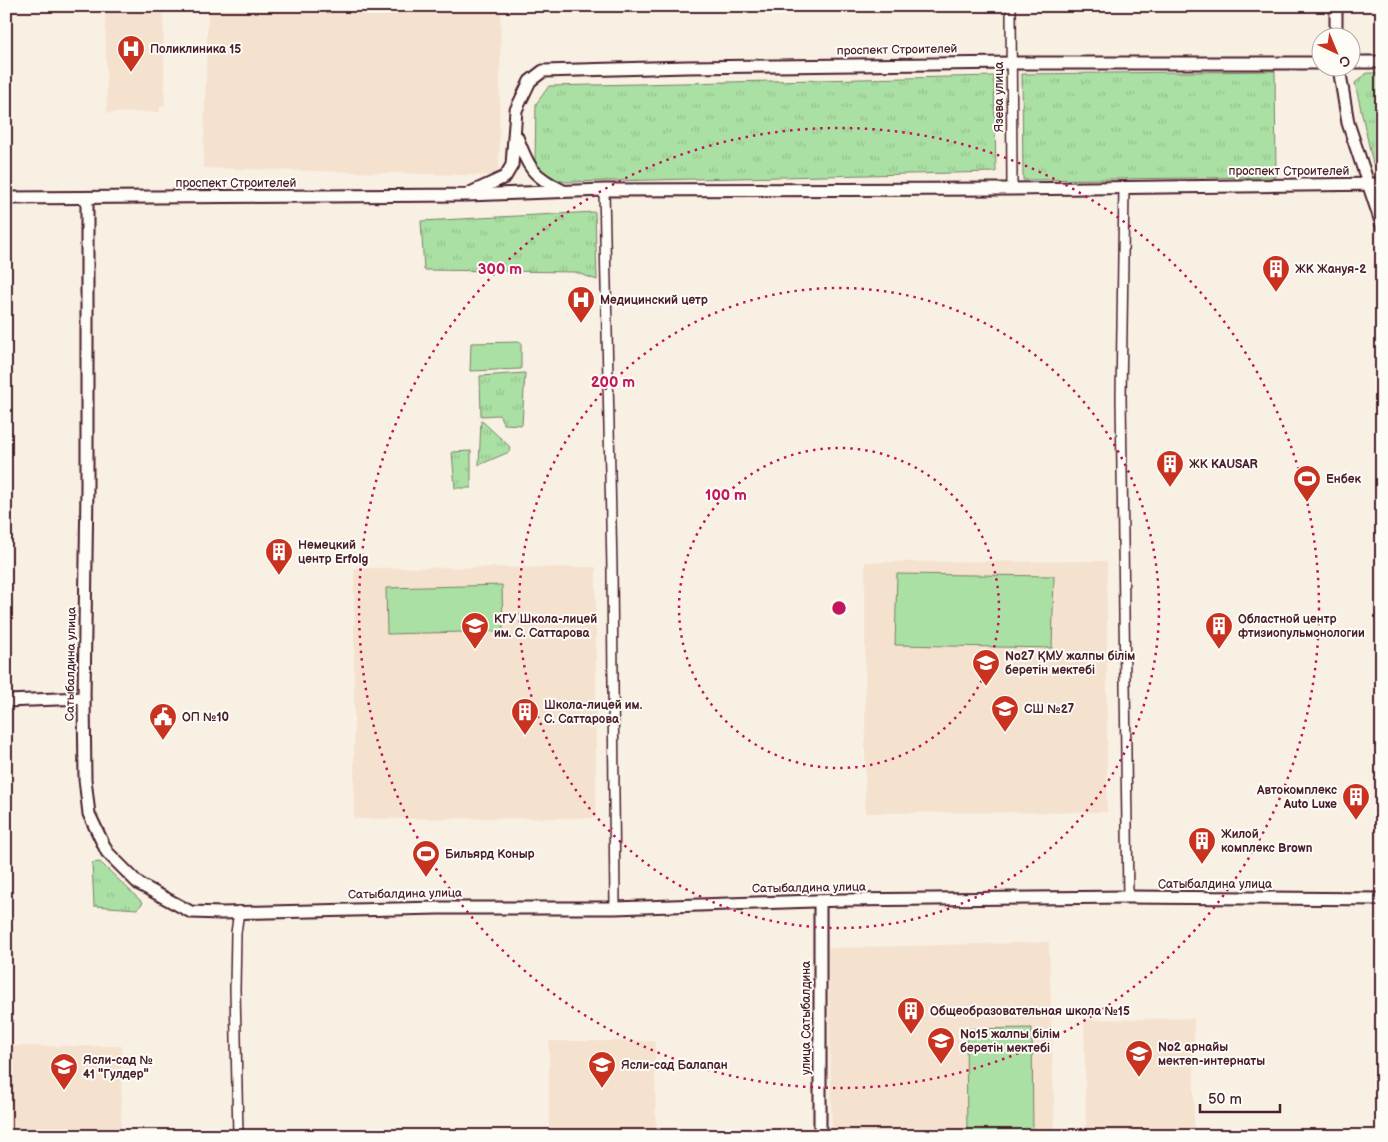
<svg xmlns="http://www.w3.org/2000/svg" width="1388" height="1142" font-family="'Balsamiq Sans',sans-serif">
  <defs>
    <pattern id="grass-tufts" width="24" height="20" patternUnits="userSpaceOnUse" patternTransform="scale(1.25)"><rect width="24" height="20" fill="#aae0a3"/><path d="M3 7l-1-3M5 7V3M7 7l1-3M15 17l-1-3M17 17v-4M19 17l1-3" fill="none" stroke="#94c08c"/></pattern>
  </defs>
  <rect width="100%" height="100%" fill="#f9f0e4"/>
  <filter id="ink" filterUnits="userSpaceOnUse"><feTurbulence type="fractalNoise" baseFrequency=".02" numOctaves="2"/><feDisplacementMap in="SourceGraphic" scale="10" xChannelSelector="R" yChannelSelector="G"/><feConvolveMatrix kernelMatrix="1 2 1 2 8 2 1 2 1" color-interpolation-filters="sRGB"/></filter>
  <g filter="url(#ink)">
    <g fill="#f4e2ce">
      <path d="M105,6h58l2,100 -5,1v5l-53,1z"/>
      <path d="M208,6h293l-2,170 -296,-8z"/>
      <path d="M1107,561v251l-242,1v-251z"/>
      <path d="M596,567v251l-242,1v-251z"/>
      <path d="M1049,942l6,194h-223l-4,-188z"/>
      <path d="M1194,1018v118h-108l-2,-116z"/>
      <path d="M549,1041h106l1,95h-107z"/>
      <path d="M6,1046h116l-1,90h-115z"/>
    </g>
    <g fill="url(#grass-tufts)" stroke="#7a8067">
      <path d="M1275,71l1,106 -253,3 -1,-106z"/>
      <path d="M1367,73h15v98l-9,-7 -18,-81z"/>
      <path d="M994,76l2,96 -430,10c-14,-4 -26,-7 -31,-21l1,-57 13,-18z"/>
      <path d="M595,212l2,68 -22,-8 -151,-2 -3,-49z"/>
      <path d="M525,373l-3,52 -18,-1 -5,-9 -18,1 -1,-40z"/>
      <path d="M481,420l29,27 -1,5 -30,13z"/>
      <path d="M471,451v37h-16l-3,-36z"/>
      <path d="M100,862l43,41 -6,6 -43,-3 -2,-43z"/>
    </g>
    <g fill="#aae0a3" stroke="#7a8067">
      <path d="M521,342v27l-51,2 1,-28z"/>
      <path d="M897,574l157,2 -2,72 -157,-3z"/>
      <path d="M502,585l1,46 -116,3 -1,-46z"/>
      <path d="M1032,1028l1,108h-66l-1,-107z"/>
    </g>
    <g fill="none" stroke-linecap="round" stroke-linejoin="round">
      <defs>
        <g id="street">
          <path d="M1011,6l1,183"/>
          <path d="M1124,187l-3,211 7,499"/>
          <path d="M604,190l8,379 3,339"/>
          <path d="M238,1136l-3,-147 1,-56 3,-22"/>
        </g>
        <g id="secondary">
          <path d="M1336,6v32"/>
          <path d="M1350,62h32"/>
          <path d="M1339,68l9,55 34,102"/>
          <path d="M517,137c12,32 15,38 46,54"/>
          <path d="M470,193l35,-16 7,-12 4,-55 14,-29 13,-10 144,-4 325,-4h308"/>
          <path d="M6,198l461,-3 137,-5 408,-1 370,-5"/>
          <path d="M87,198v290l-3,210 1,81 4,35 18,38 32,32 52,28 30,1 217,-5h177l228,-8 285,-3 254,2"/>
          <path d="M6,701l78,-3"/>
          <path d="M820,1136v-235"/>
        </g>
      </defs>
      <use href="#street" stroke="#4a1f2b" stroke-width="12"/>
      <use href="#secondary" stroke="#4a1f2b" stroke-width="15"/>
      <use href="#street" stroke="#fdfcf7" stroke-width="9"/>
      <use href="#secondary" stroke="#fdfcf7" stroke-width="11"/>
    </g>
  </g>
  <g fill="none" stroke="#c2185b" stroke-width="2.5" stroke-dasharray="2.5 5">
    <circle cx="839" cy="608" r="160"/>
    <circle cx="839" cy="608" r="320"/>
    <circle cx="839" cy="608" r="480"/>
  </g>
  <defs>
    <symbol id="hospital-pin" viewBox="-11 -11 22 30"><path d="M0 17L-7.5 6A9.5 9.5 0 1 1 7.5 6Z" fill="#c8321e" stroke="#fdfcf7"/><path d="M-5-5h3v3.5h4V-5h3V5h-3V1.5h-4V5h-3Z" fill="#fff"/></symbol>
    <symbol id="building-pin" viewBox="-11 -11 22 30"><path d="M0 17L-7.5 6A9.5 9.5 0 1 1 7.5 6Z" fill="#c8321e" stroke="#fdfcf7"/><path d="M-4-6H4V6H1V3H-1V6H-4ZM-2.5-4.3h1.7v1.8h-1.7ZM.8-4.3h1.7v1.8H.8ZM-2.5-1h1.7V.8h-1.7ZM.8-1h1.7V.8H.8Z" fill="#fff"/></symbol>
    <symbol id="stadium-pin" viewBox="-11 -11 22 30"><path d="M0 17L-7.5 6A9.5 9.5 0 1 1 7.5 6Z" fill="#c8321e" stroke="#fdfcf7"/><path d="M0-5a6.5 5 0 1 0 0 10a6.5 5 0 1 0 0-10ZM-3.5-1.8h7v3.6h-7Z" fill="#fff"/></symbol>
    <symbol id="school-pin" viewBox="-11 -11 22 30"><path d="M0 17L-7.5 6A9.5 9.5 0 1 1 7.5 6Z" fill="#c8321e" stroke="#fdfcf7"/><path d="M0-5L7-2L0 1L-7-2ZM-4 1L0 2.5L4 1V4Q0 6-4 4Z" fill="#fff"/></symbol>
    <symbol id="civic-pin" viewBox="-11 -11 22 30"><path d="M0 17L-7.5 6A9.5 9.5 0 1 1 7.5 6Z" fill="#c8321e" stroke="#fdfcf7"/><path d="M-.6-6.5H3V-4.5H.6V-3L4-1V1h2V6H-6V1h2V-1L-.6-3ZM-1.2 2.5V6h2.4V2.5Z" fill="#fff"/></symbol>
  </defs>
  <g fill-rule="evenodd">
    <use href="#hospital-pin" x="115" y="33" width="32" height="43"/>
    <use href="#building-pin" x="1260" y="253" width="32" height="43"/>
    <use href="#hospital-pin" x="565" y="284" width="32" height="43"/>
    <use href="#building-pin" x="1154" y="448" width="32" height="43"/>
    <use href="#stadium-pin" x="1291" y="463" width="32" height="43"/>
    <use href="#building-pin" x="263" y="536" width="32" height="43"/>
    <use href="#school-pin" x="459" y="610" width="32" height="43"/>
    <use href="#building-pin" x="1203" y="610" width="32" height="43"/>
    <use href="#school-pin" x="970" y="647" width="32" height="43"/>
    <use href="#school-pin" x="989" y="693" width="32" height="43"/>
    <use href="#building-pin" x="509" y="696" width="32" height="43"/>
    <use href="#civic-pin" x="147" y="701" width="32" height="43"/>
    <use href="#building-pin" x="1340" y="781" width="32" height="43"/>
    <use href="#building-pin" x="1186" y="825" width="32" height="43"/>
    <use href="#stadium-pin" x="410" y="838" width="32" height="43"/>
    <use href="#building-pin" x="895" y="995" width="32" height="43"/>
    <use href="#school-pin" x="925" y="1025" width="32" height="43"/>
    <use href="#school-pin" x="1123" y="1038" width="32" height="43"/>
    <use href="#school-pin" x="586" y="1049" width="32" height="43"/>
    <use href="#school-pin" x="48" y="1051" width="32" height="43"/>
  </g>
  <g text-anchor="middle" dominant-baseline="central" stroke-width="4" stroke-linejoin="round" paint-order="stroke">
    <g font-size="12" font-weight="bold" fill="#4a1f2b" stroke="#fdfcf7" text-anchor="start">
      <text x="150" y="49">Поликлиника 15</text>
      <text x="1295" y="269">ЖК Жануя-2</text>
      <text x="600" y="300">Медицинский цетр</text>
      <text x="1189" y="464">ЖК KAUSAR</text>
      <text x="1326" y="479">Енбек</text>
      <text x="298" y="545">Немецкий<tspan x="298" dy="14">центр Erfolg</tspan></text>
      <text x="494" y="619">КГУ Школа-лицей<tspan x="494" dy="14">им. С. Саттарова</tspan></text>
      <text x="1238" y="619">Областной центр<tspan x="1238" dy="14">фтизиопульмонологии</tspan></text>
      <text x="1005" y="656">No27 ҚМУ жалпы білім<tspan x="1005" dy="14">беретін мектебі</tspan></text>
      <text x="544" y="705">Школа-лицей им.<tspan x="544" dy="14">С. Саттарова</tspan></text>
      <text x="1024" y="709">СШ №27</text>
      <text x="182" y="717">ОП №10</text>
      <text x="1337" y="790" text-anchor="end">Автокомплекс<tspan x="1337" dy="14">Auto Luxe</tspan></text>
      <text x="1221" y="834">Жилой<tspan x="1221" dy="14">комплекс Brown</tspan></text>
      <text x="445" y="854">Бильярд Коныр</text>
      <text x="930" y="1011">Общеобразовательная школа №15</text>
      <text x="960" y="1034">No15 жалпы білім<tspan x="960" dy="14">беретін мектебі</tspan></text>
      <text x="1158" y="1047">No2 арнайы<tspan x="1158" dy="14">мектеп-интернаты</tspan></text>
      <text x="83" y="1060">Ясли-сад №<tspan x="83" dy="14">41 "Гулдер"</tspan></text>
      <text x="621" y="1065">Ясли-сад Балапан</text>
    </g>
    <g font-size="12" fill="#4a1f2b" stroke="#fdfcf7">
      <text transform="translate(897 50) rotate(-1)">проспект Строителей</text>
      <text transform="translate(999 97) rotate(-90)">Язева улица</text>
      <text x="1289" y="171">проспект Строителей</text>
      <text x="236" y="183">проспект Строителей</text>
      <text transform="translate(71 664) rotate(-89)">Сатыбалдина улица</text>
      <text x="1215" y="884">Сатыбалдина улица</text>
      <text transform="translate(809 888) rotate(-1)">Сатыбалдина улица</text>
      <text transform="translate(405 894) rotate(-1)">Сатыбалдина улица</text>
      <text transform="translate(806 1018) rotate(-90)">улица Сатыбалдина</text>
    </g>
  </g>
  <circle cx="839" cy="608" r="8" fill="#c2185b" stroke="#fdfcf7" stroke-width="2.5"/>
  <g font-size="15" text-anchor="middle" font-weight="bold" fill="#c2185b" stroke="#fdfcf7" stroke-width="4" stroke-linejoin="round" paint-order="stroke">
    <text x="500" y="274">300 m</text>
    <text x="613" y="387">200 m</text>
    <text x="726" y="500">100 m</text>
  </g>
  <rect width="1388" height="1142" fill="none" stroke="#fdfcf7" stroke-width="25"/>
  <rect x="12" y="12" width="1363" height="1117" fill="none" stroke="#4a1f2b" stroke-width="2" filter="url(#ink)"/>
  <g transform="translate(1336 52) rotate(136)"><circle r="24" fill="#fdfcf7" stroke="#b5a4a5"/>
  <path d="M0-4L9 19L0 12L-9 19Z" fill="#c8321e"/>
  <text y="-8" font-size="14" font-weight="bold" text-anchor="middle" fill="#4a1f2b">С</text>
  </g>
  <path d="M1200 1104v8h80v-8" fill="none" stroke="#4a1f2b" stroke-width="2.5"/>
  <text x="1208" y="1104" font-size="15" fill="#4a1f2b" stroke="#fdfcf7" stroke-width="4" paint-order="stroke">50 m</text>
</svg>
